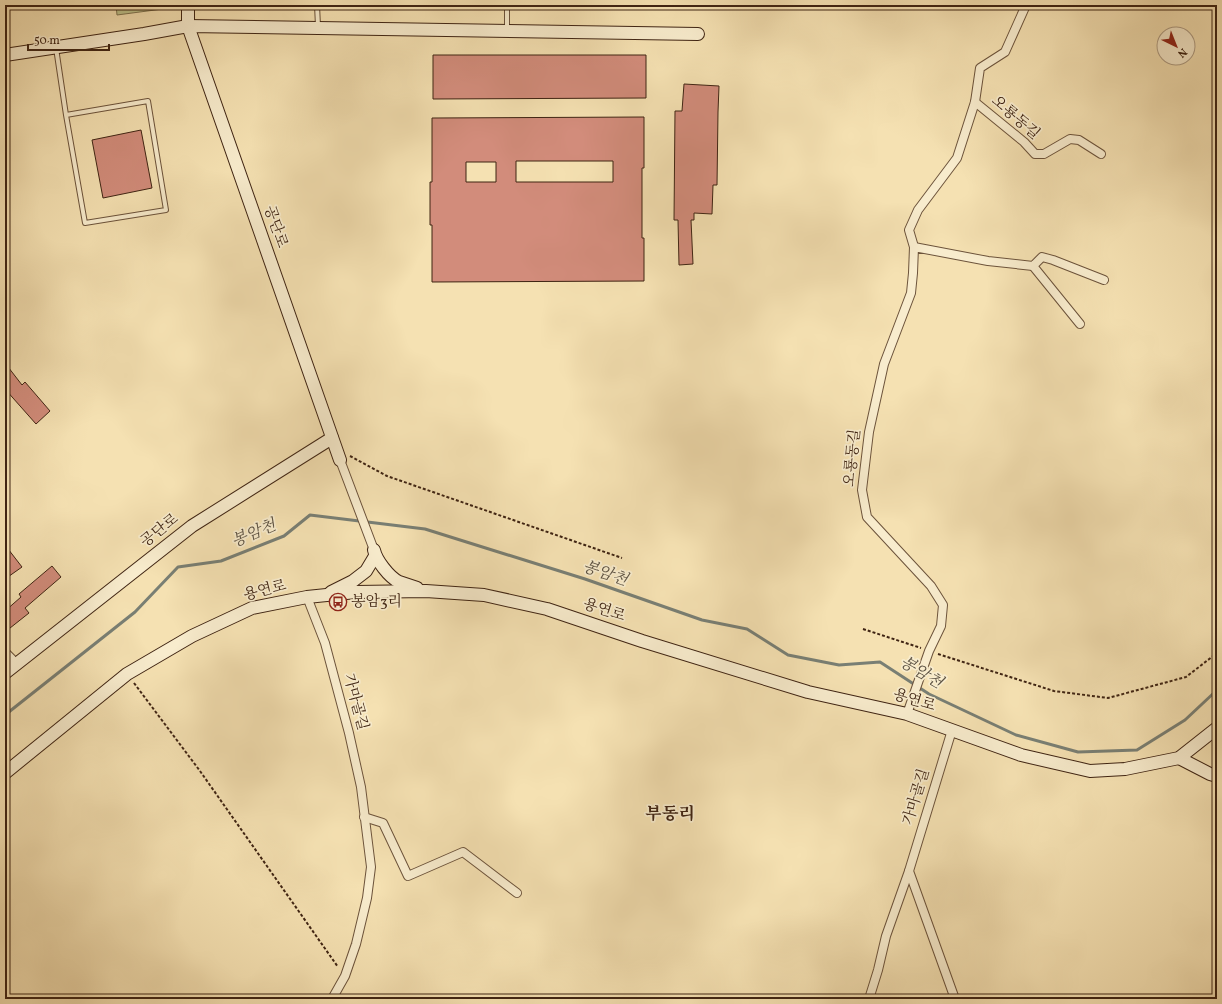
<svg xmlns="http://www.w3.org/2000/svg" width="1222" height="1004" font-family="Vollkorn,'Noto Serif KR',serif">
  <rect width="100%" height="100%" fill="#f5e1b2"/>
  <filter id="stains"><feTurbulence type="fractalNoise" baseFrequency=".005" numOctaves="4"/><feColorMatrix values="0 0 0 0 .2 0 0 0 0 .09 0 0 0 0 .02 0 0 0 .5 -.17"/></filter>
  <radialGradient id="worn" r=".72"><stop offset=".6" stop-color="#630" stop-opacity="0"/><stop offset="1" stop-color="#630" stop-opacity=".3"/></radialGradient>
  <path fill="#bdc28b" stroke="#7e734f" d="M116,5h53l1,3 -53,7z"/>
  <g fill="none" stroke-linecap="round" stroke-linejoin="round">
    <path stroke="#797f74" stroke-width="3" d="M5,715l130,-103 43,-45 43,-6 63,-25 26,-21 115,14 160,50 117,41 45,9 41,26 51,10 41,-3 49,32 87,41 62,17 59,-2 48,-30 32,-30"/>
  </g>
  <g fill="#d28c7b" stroke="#3f2413" fill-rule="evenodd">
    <path d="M433,55h213v43l-213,1z"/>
    <path d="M684,84l35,2 -1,26 -1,73h-4l-1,29 -18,-1v7h-3l2,44 -14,1 -1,-45h-4l1,-109h7z"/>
    <path d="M644,117v51h-2v70h2v43l-212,1v-57h-2v-43h2v-64zM516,161h97v21h-97zM466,162h30v20h-30z"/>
    <path d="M141,130l11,58 -49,10 -11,-58z"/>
    <path d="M5,363l17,22 3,-3 25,29 -14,13 -31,-35z"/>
    <path d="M5,545l17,22 -17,12z"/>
    <path d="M52,566l9,11 -36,31 4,5 -24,19v-21l16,-14 -2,-3z"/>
  </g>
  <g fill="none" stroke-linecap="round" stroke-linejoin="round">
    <defs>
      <g id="lane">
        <path d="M317,5l1,21"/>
        <path d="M507,29v-24"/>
        <path d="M56,48l10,67 19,108 81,-13 -18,-109 -82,14"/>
      </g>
      <g id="street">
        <path d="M975,102l49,40 11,12h9l26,-15 9,1 22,14"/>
        <path d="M914,247l-5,-17 9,-20 39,-52 18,-56 5,-34 25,-16 21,-47"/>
        <path d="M1033,266l47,58"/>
        <path d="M340,460l34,90"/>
        <path d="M307,597l18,46 24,90 12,54 10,80 -4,31 -11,46 -11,32 -13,23"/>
        <path d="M5,652l12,12"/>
        <path d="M907,714l22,-63 12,-25 2,-21 -12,-19 -64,-69 -5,-27 7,-58 15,-68 27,-71 2,-20 1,-26 74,14 45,5 9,-9 11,3 51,20"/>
        <path d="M952,730l-43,141 46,128"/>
        <path d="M364,817l19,6 25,53 55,-24 54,41"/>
        <path d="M869,999l9,-29 8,-34 23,-65"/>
      </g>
      <g id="secondary">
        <path d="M188,5v21l152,434"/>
        <path d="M5,55l139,-21 44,-8 510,8"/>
        <path d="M374,550c2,10 15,27 25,32 6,2 12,4 18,6"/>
        <path d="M331,592l22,-11 13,-10 9,-15"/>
        <path d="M5,673l187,-147 140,-88"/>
        <path d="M1179,758l31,16 7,2"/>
        <path d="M5,773l122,-99 65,-38 60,-28 55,-11 49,-5 70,-1 58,4 63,14 95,32 166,51 99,22 114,41 69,16 35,-2 54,-11 38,-30"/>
      </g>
    </defs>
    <use href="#lane" stroke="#6c533b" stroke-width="6"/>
    <use href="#street" stroke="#6c533b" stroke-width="10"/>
    <use href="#secondary" stroke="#3f2413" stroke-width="14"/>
    <g stroke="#3f2413" stroke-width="2" stroke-dasharray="3 2" stroke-linecap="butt">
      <path d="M350,456l37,20 235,82"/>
      <path d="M863,629l58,19"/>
      <path d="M938,654l116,37 54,7 78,-21 31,-24"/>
      <path d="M134,683l66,88 138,196"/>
    </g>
    <use href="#lane" stroke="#f8eccd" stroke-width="4"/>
    <use href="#street" stroke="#f8eccd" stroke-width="8"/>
    <use href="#secondary" stroke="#f8eccd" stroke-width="12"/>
  </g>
  <defs>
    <symbol id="bus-ring" viewBox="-11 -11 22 22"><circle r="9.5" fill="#f8eccd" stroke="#8f2418" stroke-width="1.5"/><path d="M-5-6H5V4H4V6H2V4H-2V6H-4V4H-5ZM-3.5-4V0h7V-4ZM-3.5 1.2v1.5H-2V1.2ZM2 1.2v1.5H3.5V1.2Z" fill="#8f2418"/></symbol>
  </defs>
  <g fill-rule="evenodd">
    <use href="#bus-ring" x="328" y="592" width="20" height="20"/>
  </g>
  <g text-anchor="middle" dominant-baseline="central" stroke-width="3.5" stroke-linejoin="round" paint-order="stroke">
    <g font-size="15" fill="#3f2413" stroke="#f8eccd">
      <text transform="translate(1015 118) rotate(41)">오룡동길</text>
      <text transform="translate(275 227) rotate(71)">공단로</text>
      <text transform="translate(853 458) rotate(-84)">오룡동길</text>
      <text transform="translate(160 531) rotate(-38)">공단로</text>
      <text transform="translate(265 591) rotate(-14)">용연로</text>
      <text transform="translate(604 611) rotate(18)">용연로</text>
      <text transform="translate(914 701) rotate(17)">용연로</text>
      <text transform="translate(355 702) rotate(75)">가마골길</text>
      <text transform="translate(917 797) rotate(-73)">가마골길</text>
    </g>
    <g font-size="15" fill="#3f2413" stroke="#f8eccd" text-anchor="start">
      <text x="351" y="602">봉암3리</text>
    </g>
    <g font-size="16" font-style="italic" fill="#5c5243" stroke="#f8eccd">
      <text transform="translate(254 534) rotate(-23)">봉암천</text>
      <text transform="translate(605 574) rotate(19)">봉암천</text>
      <text transform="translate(921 673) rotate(31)">봉암천</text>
    </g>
    <g font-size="17" font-weight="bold" fill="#3f2413" stroke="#f8eccd">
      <text x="670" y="814">부동리</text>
    </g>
  </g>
  <rect width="1222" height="1004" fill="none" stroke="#f5e1b2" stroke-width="20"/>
  <rect x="6" y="6" width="1210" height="992" fill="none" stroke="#3f2413" stroke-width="2"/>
  <rect x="10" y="10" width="1202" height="984" fill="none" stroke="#3f2413"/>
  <g transform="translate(1176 46) rotate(137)"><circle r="19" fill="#f8eccd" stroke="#ae9c83"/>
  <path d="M0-3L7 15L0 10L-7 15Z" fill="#8f2418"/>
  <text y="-6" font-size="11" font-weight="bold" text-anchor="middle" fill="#3f2413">N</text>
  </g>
  <path d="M28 44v6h81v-6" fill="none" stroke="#3f2413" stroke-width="2"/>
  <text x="34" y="44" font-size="12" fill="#3f2413" stroke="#f8eccd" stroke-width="3" paint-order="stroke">50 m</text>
  <rect width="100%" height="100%" filter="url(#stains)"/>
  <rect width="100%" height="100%" fill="url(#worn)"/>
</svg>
